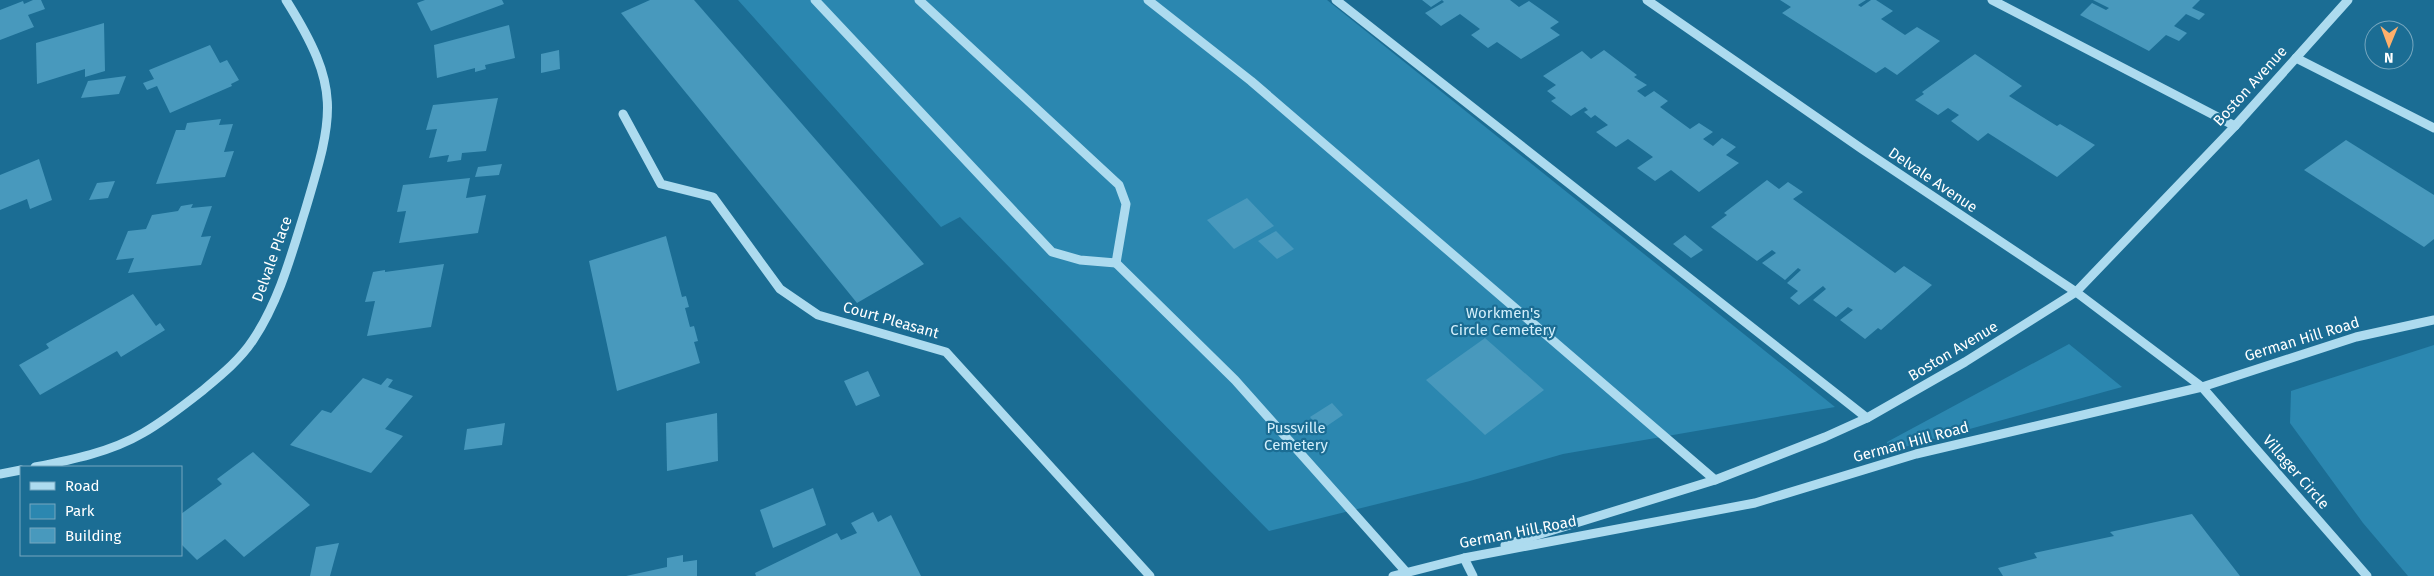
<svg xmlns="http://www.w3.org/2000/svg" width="2434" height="576" font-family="'Fira Sans',sans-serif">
  <rect width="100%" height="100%" fill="#1b6d94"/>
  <g fill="#2b87b0">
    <path d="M738,0h589l508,407 -272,47 -93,27 -201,50 -309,-314 -19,10z"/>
    <path d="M2069,344l53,43 -232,64 -3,-9z"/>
    <path d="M2434,345v231h-26l-45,-53 -73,-100 1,-32z"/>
  </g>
  <g fill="#4899bd">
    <path d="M33,0h8l4,9 -17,6 6,12 -34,13v-30l23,-9 1,3z"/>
    <path d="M425,0h77l2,4 -73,27 -14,-28z"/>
    <path d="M650,0h44l230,264 -67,39 -236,-290z"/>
    <path d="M1422,0h88l9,7 10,-6 30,21 -9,6 10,7 -39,24 -24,-17 -9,6 -17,-13 9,-6 -20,-15 -19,12 -16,-13 19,-11 -2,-2 -11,7z"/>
    <path d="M1780,0h86l-8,5 3,2 10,-7h5l17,11 -12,8 24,16 12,-8 23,14 -43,34 -12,-8 -9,6 -94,-60 9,-6z"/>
    <path d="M2093,0h107l-8,8 13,6 -6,6 -13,-6 -12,12 13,7 -8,8 -13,-6 -17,16 -69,-36 12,-12 14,7 3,-2z"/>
    <path d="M104,23l1,48 -20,6v-8l-48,15 -1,-41z"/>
    <path d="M509,25l6,33 -30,7 1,4 -11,3v-4l-38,10 -3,-33z"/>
    <path d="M210,45l10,18 7,-3 12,20 -8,4 1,2 -62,27 -13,-27 -10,4 -4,-7 11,-4 -5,-9z"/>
    <path d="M559,50l1,19 -19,4v-19z"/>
    <path d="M1604,50l33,25 -3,2 13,8 -10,6 8,6 9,-6 14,10 -8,6 30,22 9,-6 14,9 -10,7 10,7 9,-8 14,9 -10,8 13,8 -40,29 -28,-22 -16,11 -18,-13 16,-11 -25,-18 -12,8 -20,-15 12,-7 -13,-10 -4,3 -7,-6 4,-2 -3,-3 -14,9 -20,-15 5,-3 -9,-7 9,-6 -13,-9 39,-25 9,8z"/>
    <path d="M1975,54l47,32 -13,10 48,30 3,-2 35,21 -38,32 -69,-44 -10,8 -27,-20 8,-6 -11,-7 -10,7 -23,-15 9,-6 -2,-2z"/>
    <path d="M126,76l-7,18 -38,4 7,-17z"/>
    <path d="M498,98l-12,53 -24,2 -1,7 -14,2 2,-7 -20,3 8,-29 -11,1 7,-25z"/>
    <path d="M221,119l-2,6 14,-1 -9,28 10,-1 -9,26 -69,7 20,-54h9l2,-7z"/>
    <path d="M2346,140l88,55v44l-10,8 -120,-77z"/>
    <path d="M39,159l13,41 -22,9 -3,-10 -27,11v-35z"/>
    <path d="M502,164l-3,11 -24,2 3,-10z"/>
    <path d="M470,178l-4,20 20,-3 -8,38 -79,10 7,-32 -9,1 6,-27z"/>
    <path d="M1767,180l12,9 9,-7 15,10 -10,7 102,74 9,-7 28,19 -51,45 -3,-2 -13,11 -25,-19 13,-10 -5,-3 -12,10 -23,-17 13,-11 -3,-3 -24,19 -9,-7 8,-7 -11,-8 14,-13 -3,-2 -13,12 -23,-17 14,-10 -4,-3 -15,11 -46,-34 16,-12 -3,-2z"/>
    <path d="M115,181l-7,17 -19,2 8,-17z"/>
    <path d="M1247,198l27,28 -40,23 -27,-29z"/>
    <path d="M193,204l-2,4 21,-2 -11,31 10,-1 -10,29 -73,8 6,-15 -18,2 12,-29 18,-2 6,-14 26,-4 3,-5z"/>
    <path d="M1276,231l18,18 -17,10 -19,-18z"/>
    <path d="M1685,235l18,15 -12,8 -18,-14z"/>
    <path d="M666,236l16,61 4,-1 3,11 -4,1 5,19 4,-1 4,15 -4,1 6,21 -83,28 -28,-130z"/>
    <path d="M444,264l-13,63 -64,9 8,-35 -10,1 8,-30 12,-2v2z"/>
    <path d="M133,294l23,32 4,-3 5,7 -44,27 -4,-6 -77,44 -21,-30 30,-17 -3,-4z"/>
    <path d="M1485,338l59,52 -59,45 -59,-55z"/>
    <path d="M868,371l12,25 -24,10 -12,-25z"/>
    <path d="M363,378l18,7 6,-7 6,2 -5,7 25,9 -28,33 18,7 -32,37 -81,-28 32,-35 9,3z"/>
    <path d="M1332,403l11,12 -22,15 -11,-13z"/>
    <path d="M717,413l1,48 -51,10 -1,-48z"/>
    <path d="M505,423l-3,22 -38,5 3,-21z"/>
    <path d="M253,452l57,53 -66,52 -19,-18 -28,21 -16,-16v-30l41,-30 -5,-5z"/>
    <path d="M813,488l13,37 -53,23 -13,-38z"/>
    <path d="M873,512l5,10 13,-7 30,61h-165l-1,-3 82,-40 4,7 16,-7 -6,-10z"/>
    <path d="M2192,514l48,62h-237l-5,-8 39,-10 -3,-5 80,-17 -4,-4z"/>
    <path d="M339,543l-9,33h-20l6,-29z"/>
    <path d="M683,555v7l14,-2v16h-71l41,-9v-9z"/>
  </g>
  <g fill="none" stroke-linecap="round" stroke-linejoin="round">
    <g stroke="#addbef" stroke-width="9">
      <path d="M815,0l237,252 28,8 36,3 10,-59 -7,-19 -200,-185"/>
      <path d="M1148,0l103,81 464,399"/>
      <path d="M1336,0l531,418"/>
      <path d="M1647,0l215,149 214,143 126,95 165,189"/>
      <path d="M1992,0l243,126"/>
      <path d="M2296,58l138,70"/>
      <path d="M623,114l38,70 52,13 67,92 38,26 128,37 204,224"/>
      <path d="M1116,263l119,117 172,193"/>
      <path d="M35,467c36,-7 76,-15 108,-34 21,-12 40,-27 59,-42 18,-15 38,-31 51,-51 26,-39 38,-84 52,-129 29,-97 37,-122 -19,-211"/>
      <path d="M0,474l21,-4"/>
      <path d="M1505,545l210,-65 110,-43 42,-19 98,-56 111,-70 159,-166 113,-126"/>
      <path d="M1464,558l9,18"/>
      <path d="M1393,576l71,-18 291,-55 161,-49 286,-67 154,-50 78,-17"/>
    </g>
  </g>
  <g text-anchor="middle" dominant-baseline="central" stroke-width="4.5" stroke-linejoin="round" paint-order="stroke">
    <g font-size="15" fill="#fff" stroke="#1b6d94">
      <text transform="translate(2250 86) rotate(-48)">Boston Avenue</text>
      <text transform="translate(1933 180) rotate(34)">Delvale Avenue</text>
      <text transform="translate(272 259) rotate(-70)">Delvale Place</text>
      <text transform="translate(891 320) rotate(16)">Court Pleasant</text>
      <text transform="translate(2302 339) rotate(-17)">German Hill Road</text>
      <text transform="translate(1953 351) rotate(-31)">Boston Avenue</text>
      <text transform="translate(1911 442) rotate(-15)">German Hill Road</text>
      <text transform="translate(2296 472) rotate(49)">Villager Circle</text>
      <text transform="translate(1518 532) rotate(-11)">German Hill Road</text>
    </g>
    <g font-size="15" fill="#d3effb" stroke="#1b6d94">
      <text x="1503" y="313">Workmen's<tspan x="1503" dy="17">Circle Cemetery</tspan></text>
      <text x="1296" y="428">Pussville<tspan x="1296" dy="17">Cemetery</tspan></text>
    </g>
  </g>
  <rect x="20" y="466" width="162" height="90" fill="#1b6d94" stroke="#76a7bf"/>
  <rect x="30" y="482" width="25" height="8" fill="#addbef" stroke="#76a7bf"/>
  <text x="65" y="491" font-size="15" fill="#ffffff">Road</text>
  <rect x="30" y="504" width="25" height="15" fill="#2b87b0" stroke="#76a7bf"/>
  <text x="65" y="516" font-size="15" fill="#ffffff">Park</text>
  <rect x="30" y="528" width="25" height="15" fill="#4899bd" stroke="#76a7bf"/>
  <text x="65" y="541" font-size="15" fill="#ffffff">Building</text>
  <g transform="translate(2389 45) rotate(181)"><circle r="24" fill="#1b6d94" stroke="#76a7bf"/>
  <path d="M0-4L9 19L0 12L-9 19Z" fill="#ffb06b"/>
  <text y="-8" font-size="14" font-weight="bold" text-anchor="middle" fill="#ffffff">N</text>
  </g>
</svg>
